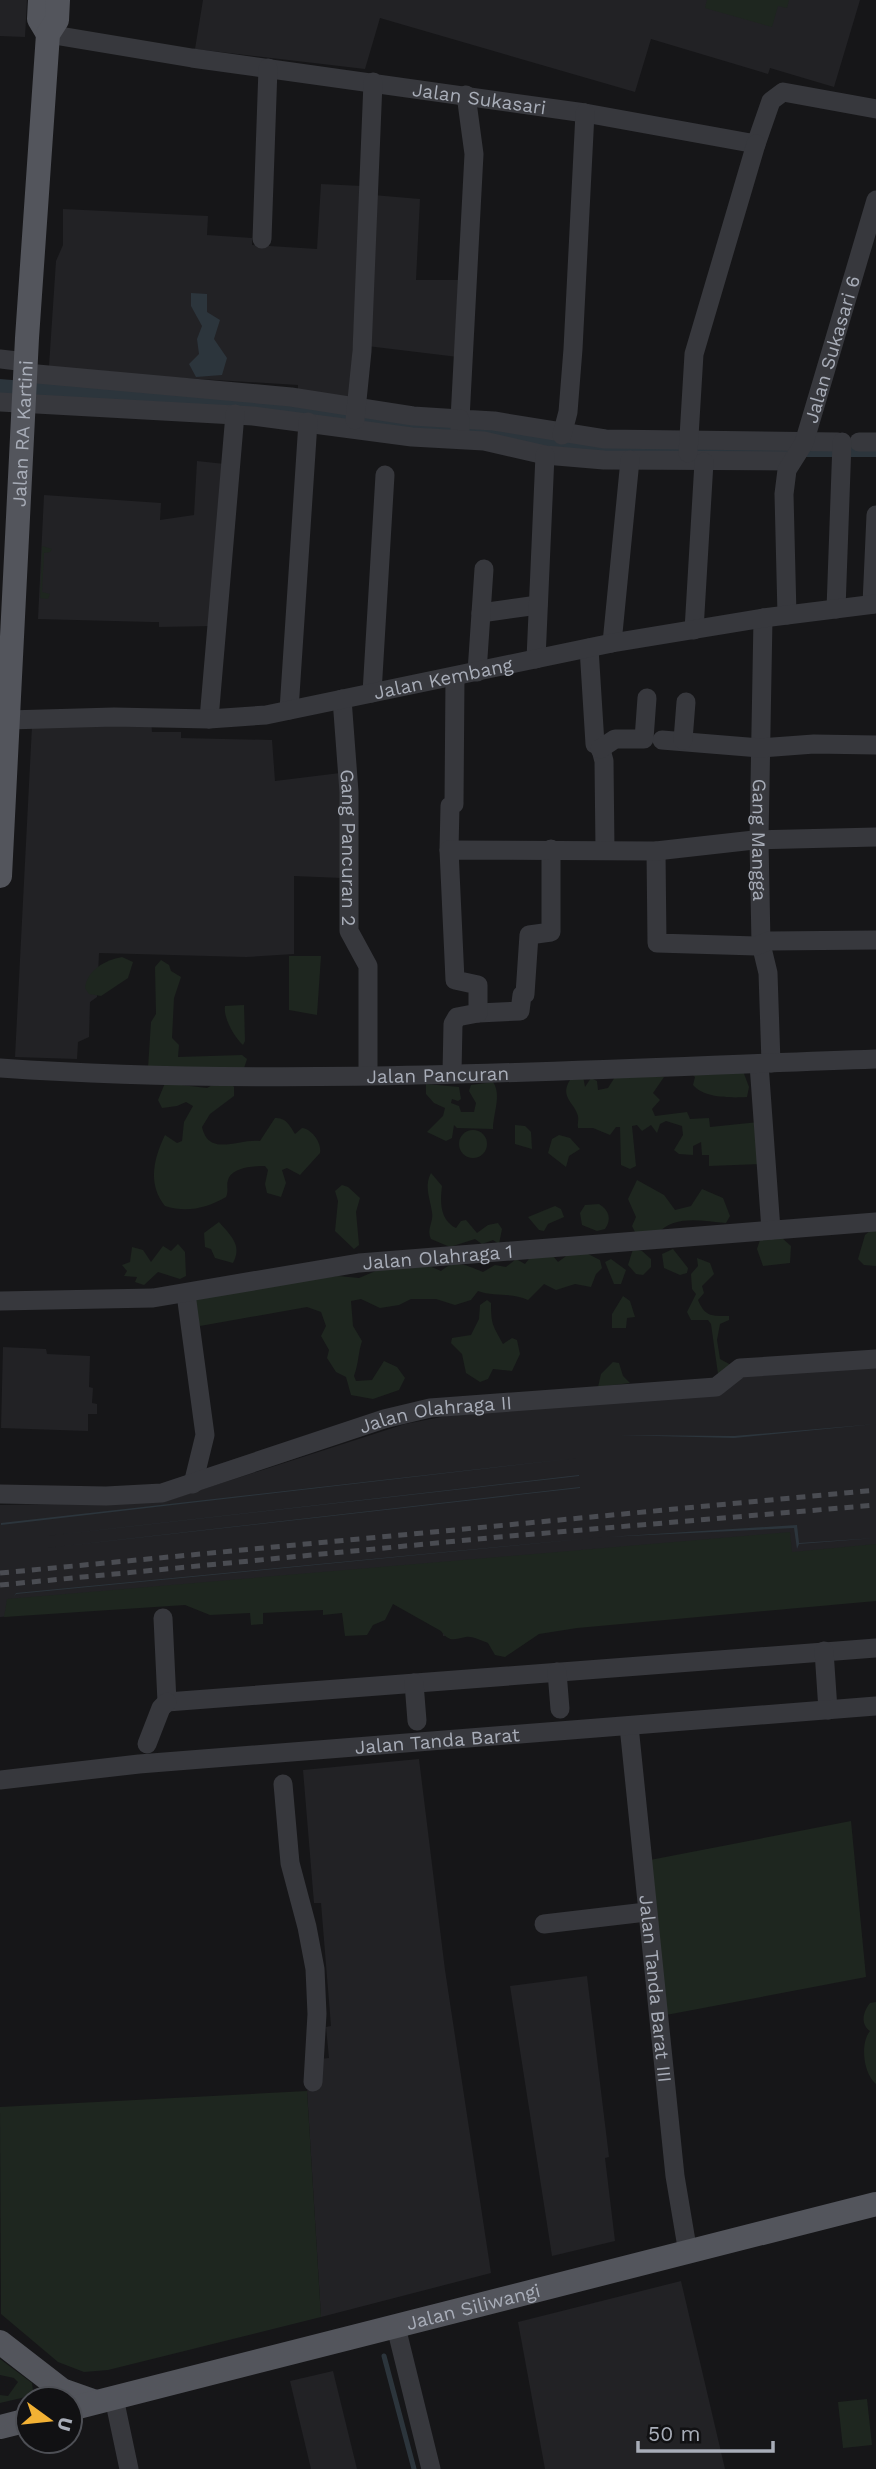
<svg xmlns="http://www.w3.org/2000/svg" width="876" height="2469" font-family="'Work Sans',sans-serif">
  <rect width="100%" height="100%" fill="#161618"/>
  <g fill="#222225">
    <path d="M0,0h27l-2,37 -25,-1z"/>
    <path d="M203,0h657l-26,87 -64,-19 -2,6 -117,-35 -16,53 -255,-74 -15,51 -170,-20z"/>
    <path d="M321,184l41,2 -12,211 -52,-7v-5l-245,-15 -4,-4 7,-105 7,-16v-36l145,7 -1,19 45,3v7l65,4z"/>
    <path d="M373,195l47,4 -4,81h48l-6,77 -91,-11z"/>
    <path d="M197,461l28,3 -12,162 -54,1v-5h-8l-113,-3 6,-124 117,8 -1,17 34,-5z"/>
    <path d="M151,720l1,12h29v6l91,2 3,41 65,-8 2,105 -48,-2v78l-48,3 -147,-4 -2,44 -7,5 -1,35 -11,5 -1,17 -62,-2 17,-331z"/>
    <path d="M3,1347l43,2 1,5 43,2 -1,31 4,1 -1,15 5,1v10h-9v17l-87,-3z"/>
    <path d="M876,1364v234l-433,38 -5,-57 -438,38v-112l163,-3 242,-78 57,-11 278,-37z"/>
    <path d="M419,1759l26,211 46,303 -170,44 -14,-226 13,-32 9,-1 -3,-31 5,-1 -10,-123h-7l-11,-133z"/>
    <path d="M587,1976l22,181 -4,1 10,83 -63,15 -42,-270z"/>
    <path d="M681,2281l44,188h-180l-27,-147z"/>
    <path d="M333,2371l24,98h-46l-21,-88z"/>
  </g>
  <g fill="#1e261f">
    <path d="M707,0h82l-2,8 -9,-2 -6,21 -67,-19z"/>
    <path d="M42,546l10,3 -2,3 -6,1 -2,39 8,2 -2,5 -8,-1z"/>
    <path d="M289,956h32l-4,59 -28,-5z"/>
    <path d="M122,957l11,5 -5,16 -27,18 -12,-2 -4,-6c2,-18 20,-28 37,-31z"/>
    <path d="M161,960l8,5 2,6 10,6 -7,21 -2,40 7,7 -1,12 64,-2 5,4 -3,9h-96l3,-46 5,-8 -1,-47z"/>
    <path d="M244,1005l1,36 -2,4c-8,-7 -20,-27 -18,-39z"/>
    <path d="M743,1071l6,16 -2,10c-16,1 -43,1 -54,-12l2,-8 -3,-3z"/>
    <path d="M583,1076l2,11 6,-9 6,3 1,9 10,-2 7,-11h49l-11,16 7,7 -8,9 3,7 32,-4 3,7 19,-1 1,9 49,-5 2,42 -52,2v-11h-7l-1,-13 -8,4v9l-14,-1 -5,-4 9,-15 -1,-9 -16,-5 -6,3 -3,9 -6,-8 -9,6 -5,-6 -5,1 4,40 -6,3 -9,-4 -1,-38h-4l-6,8 -17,-7h-15c-1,-4 1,-8 0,-12 -3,-13 -19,-19 -8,-36z"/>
    <path d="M493,1082c9,13 0,32 0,47l-36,-1 -3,-3 -2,13 -6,3 -19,-9 16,-16 2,-8 -11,-5 -8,-9v-10l33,3 2,12 -3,2 -6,-2 -1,4 8,3 2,6h13l2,-9 -7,-12 2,-6z"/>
    <path d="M165,1083l42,5 9,-5h14l4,4v9l-24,18 -8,13c7,31 37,11 58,14l15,-23c11,-1 15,8 20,16l7,-6c10,1 20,15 18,25l-20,22 -13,-7 -5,2 4,13 -5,14 -14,-4 -2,-9 3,-14 -3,-4c-11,0 -33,1 -37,14 -2,6 1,10 -2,17 -19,11 -39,16 -61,9 -18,-22 -11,-48 0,-71l12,8 5,-2 2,-19 9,-16 -7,-4 -9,4 -15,2 -4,-8z"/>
    <path d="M515,1125l10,1 6,6 1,17 -17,-5z"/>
    <circle cx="473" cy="1144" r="14"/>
    <path d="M559,1135l11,3 10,11 -11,7 -3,11 -18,-14 4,-14z"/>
    <path d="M431,1173l11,13c-2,16 -2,34 14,42l5,-7 5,-1 11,13 11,-8 10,-2 4,6 -3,15 -6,-4 -11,4 -7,-5 -25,8 -19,-8c-5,-10 3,-17 1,-27 -2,-14 -8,-26 -1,-39z"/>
    <path d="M637,1180l27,15 11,15 16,-4 11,-17 21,9 7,18 -4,7c-24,-2 -51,-9 -69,11h-21l-4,-8 4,-9 -8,-18z"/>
    <path d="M342,1185l6,2 12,11 -4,14 3,33 -5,4 -19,-18 3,-30 -3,-10z"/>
    <path d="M599,1204c10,6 13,15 6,25l-8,2 -15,-6 -2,-12 5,-8z"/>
    <path d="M555,1206l6,3 3,8 -16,7 -4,7 -5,-1 -11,-13z"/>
    <path d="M219,1222c11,13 24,23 14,41l-18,-5 -4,-9 -6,-2 -1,-14z"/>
    <path d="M876,1226v40l-12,-1 -6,-6 7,-24z"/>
    <path d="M782,1238l9,8 -1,17 -27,3 -6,-17 3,-9z"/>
    <path d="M178,1244l7,8 1,24 -6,3 -22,-7 -14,13 -9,-3 2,-5 -13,-1 3,-5 -5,-6 8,-3 2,-15 11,3 8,12 12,-16 8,5z"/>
    <path d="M633,1249l9,2 9,8v8l-8,8 -7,-1 -8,-9z"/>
    <path d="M673,1249l15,19 -1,5 -7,2 -16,-7 -2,-14z"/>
    <path d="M569,1254h19l12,6 2,8 -6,6 -5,13 -16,-3 -19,6 -12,-6 -16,16c-17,-8 -34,-3 -50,-9l-7,9 -16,5 -19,-6h-25l-12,6 -19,3 -19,-9 -10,2 2,25 9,15c-4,12 -3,21 -8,35l2,5 16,-1 12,-19 13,6 8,11 -6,12 -26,9 -22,-4 -5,-18 -10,-5 -9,-14 2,-8 -8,-14 5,-10 -5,-14 -14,-5 -107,19 -16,-31 154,-19 21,2 19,-8 49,-5 14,6c15,-13 26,-5 42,1l12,-7 11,2 10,-8 9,5 7,-9 21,1 5,6z"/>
    <path d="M697,1258l13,5 4,11 -12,12 2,7 -6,7c7,17 14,16 31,16v4l-9,4 -3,16 3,19 11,6 -12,16 -8,-57 -3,-4h-17l-4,-8 9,-18 -4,-5 -1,-15 7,-8z"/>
    <path d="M611,1259l15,11 -5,14h-7l-9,-22z"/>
    <path d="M623,1296l7,5 5,16 -8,1 -1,10h-14v-14z"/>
    <path d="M487,1300l4,3c0,23 2,22 12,41l9,-6 5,2 3,14 -8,17 -19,-2 -5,10 -8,3 -14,-9 -4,-19 -11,-11 1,-5 19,-3 8,-16 1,-14z"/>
    <path d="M613,1362l6,1 4,13 7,7 -32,4 3,-13z"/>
    <path d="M790,1532l2,20 84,-8v57l-299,27 -38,6 -34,23 -10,-2 -7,-12c-6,-2 -15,-7 -22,-6 -12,2 -16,6 -25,-6l-48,-27 -8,16 -12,5 -6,10 -22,1 -3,-23 -19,2v-5l-60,3v11l-12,1 -1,-12 -40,2 -25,-10 -181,12 3,-18z"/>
    <path d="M851,1821l15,156 -200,38 -16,-155z"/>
    <path d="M876,2002v82c-13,-11 -16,-41 -6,-53 -10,-7 -7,-19 0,-28z"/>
    <path d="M307,2091l14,226 -213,53 -24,2 -26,-10 -57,-48 -1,-207z"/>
    <path d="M0,2359l32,24 1,8 -3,5 -30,7v-8l8,1 10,-14 -4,-4 -14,-3z"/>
    <path d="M867,2399l5,46 -29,3 -5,-46z"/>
  </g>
  <g fill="#2c353c">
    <path d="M191,293l16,1v18l13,8 -6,19 13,19 -5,17 -26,2 -7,-13 10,-10 -2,-15 5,-13 -11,-20z"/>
    <path d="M0,379l218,18 159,19 499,30v11h-238l-638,-62z"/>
    <path d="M876,1424l-142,14 -116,-3 116,1z"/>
    <path d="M577,1458l-576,67v-2z"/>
    <path d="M579,1475v1l-533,60z"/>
    <path d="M580,1487v1l-533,60z"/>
    <path d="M797,1525l2,18 77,-5 -77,6 -2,5 -3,-21 -187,9z"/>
    <path d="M603,1537l-587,57 -2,3 2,-4z"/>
  </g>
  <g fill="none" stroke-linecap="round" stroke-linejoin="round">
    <path stroke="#2c353c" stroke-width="5" d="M384,2356l30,113"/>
    <g stroke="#37383d" stroke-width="19">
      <path id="s1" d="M48,34l144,24 393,55 171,31 15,-43 12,-9 93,17"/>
      <path d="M466,95l8,59 -14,265 34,2 111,18 233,3"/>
      <path d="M262,239l6,-171"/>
      <path d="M0,359l26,3"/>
      <path d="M26,373l265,24 122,19 47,3v13"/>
      <path d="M0,402l253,14 159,21 72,4 61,14 59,5 188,1"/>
      <path d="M355,420l7,-69 11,-269"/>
      <path d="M562,435l6,-23 5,-63 12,-236"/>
      <path d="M859,442h17"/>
      <path d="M688,453l6,-99 62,-210"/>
      <path d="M872,604l4,-89"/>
      <path d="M836,609l6,-167"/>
      <path d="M481,613l57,-8"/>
      <path id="s2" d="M787,615l-3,-121 3,-24 17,-27 72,-243"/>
      <path id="s3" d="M763,618l-4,222 2,104 7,29 3,90"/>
      <path d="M694,630l10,-168"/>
      <path d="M612,643l18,-183"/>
      <path d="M589,648l6,96 5,2 4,15 1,89"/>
      <path d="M536,659l9,-204"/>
      <path d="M477,672l7,-103"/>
      <path d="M372,693l13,-218"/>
      <path id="s4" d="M342,699l7,93v139l19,35v109"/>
      <path d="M289,710l19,-288"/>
      <path d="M209,719l26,-305"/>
      <path id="s5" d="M8,720l106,-3 95,2 57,-4 346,-72 151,-25 113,-14"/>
      <path d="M662,740l98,8 54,-4 62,1"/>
      <path d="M683,740l3,-38"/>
      <path d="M600,749l15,-10h29l3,-41"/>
      <path d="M449,850l1,-44 4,-2 1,-127"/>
      <path d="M656,851l1,92 99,3 13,-5 107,-1"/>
      <path d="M478,1013l42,-2 2,-16 3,-1 4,-59 22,-3v-83"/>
      <path d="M759,1064l12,166"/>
      <path id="s6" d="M0,1068c291,20 585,1 876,-9"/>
      <path d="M452,1073l1,-49 4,-7 21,-4v-28l-23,-5 -6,-130 207,1 98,-11 122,-3"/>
      <path d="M186,1294l19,141 -12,49"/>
      <path id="s7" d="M0,1301l153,-3 206,-35 517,-41"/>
      <path id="s8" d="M0,1494l106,2 56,-3 222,-74 46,-11 286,-21 24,-19 136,-9"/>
      <path d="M163,1618l4,84 709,-54"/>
      <path d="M824,1651l4,59"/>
      <path d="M557,1672l3,37"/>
      <path d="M414,1683l3,38"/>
      <path id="s9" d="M629,1726l46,450 13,77"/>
      <path d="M147,1744l14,-36 6,-6"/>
      <path id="s10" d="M0,1780l139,-16 737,-58"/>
      <path d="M283,1784l7,79 17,64 8,42 2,45 -4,68"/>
      <path d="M544,1924l102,-12"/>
      <path d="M396,2327l35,142"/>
      <path d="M114,2398l15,71"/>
    </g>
    <g stroke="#53555c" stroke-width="24">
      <path d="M40,0l-1,19 9,15"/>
      <path id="s11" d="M0,876l27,-538 21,-304 9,-14 1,-20"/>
      <path d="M0,2342l62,48 34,12"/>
      <path id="s12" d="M70,2409l806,-205"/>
      <path d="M0,2427l28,-7"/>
    </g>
    <g stroke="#4a4c52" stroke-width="5" stroke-dasharray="9 7" stroke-linecap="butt">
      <path d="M0,1573l876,-83"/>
      <path d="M0,1585l499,-48 377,-32"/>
    </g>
  </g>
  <g text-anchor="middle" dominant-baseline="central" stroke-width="6" stroke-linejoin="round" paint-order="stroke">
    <g font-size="19" fill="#a8adb8" stroke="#111113">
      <text stroke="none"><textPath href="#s1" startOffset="436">Jalan Sukasari</textPath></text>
      <text stroke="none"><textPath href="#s2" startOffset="275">Jalan Sukasari 6</textPath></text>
      <text stroke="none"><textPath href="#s11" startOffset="443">Jalan RA Kartini</textPath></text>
      <text stroke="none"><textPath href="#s5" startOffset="439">Jalan Kembang</textPath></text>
      <text stroke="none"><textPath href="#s3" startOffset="222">Gang Mangga</textPath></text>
      <text stroke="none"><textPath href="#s4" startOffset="149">Gang Pancuran 2</textPath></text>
      <text stroke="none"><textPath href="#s6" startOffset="438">Jalan Pancuran</textPath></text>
      <text stroke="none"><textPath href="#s7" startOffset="441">Jalan Olahraga 1</textPath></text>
      <text stroke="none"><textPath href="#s8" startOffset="448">Jalan Olahraga II</textPath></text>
      <text stroke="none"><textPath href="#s10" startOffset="439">Jalan Tanda Barat</textPath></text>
      <text stroke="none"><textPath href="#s9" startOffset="264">Jalan Tanda Barat III</textPath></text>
      <text stroke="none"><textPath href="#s12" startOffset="416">Jalan Siliwangi</textPath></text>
    </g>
  </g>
  <g transform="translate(49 2420) rotate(105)"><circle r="33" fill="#111113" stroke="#4d4f55" stroke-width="2"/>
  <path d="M0-5L12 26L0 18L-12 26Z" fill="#f2b134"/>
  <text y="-10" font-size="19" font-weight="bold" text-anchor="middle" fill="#a8adb8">U</text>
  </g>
  <path d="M638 2441v10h135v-10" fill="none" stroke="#a8adb8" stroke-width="3.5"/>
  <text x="648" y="2441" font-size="21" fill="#a8adb8" stroke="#111113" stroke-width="5" paint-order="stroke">50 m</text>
</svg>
